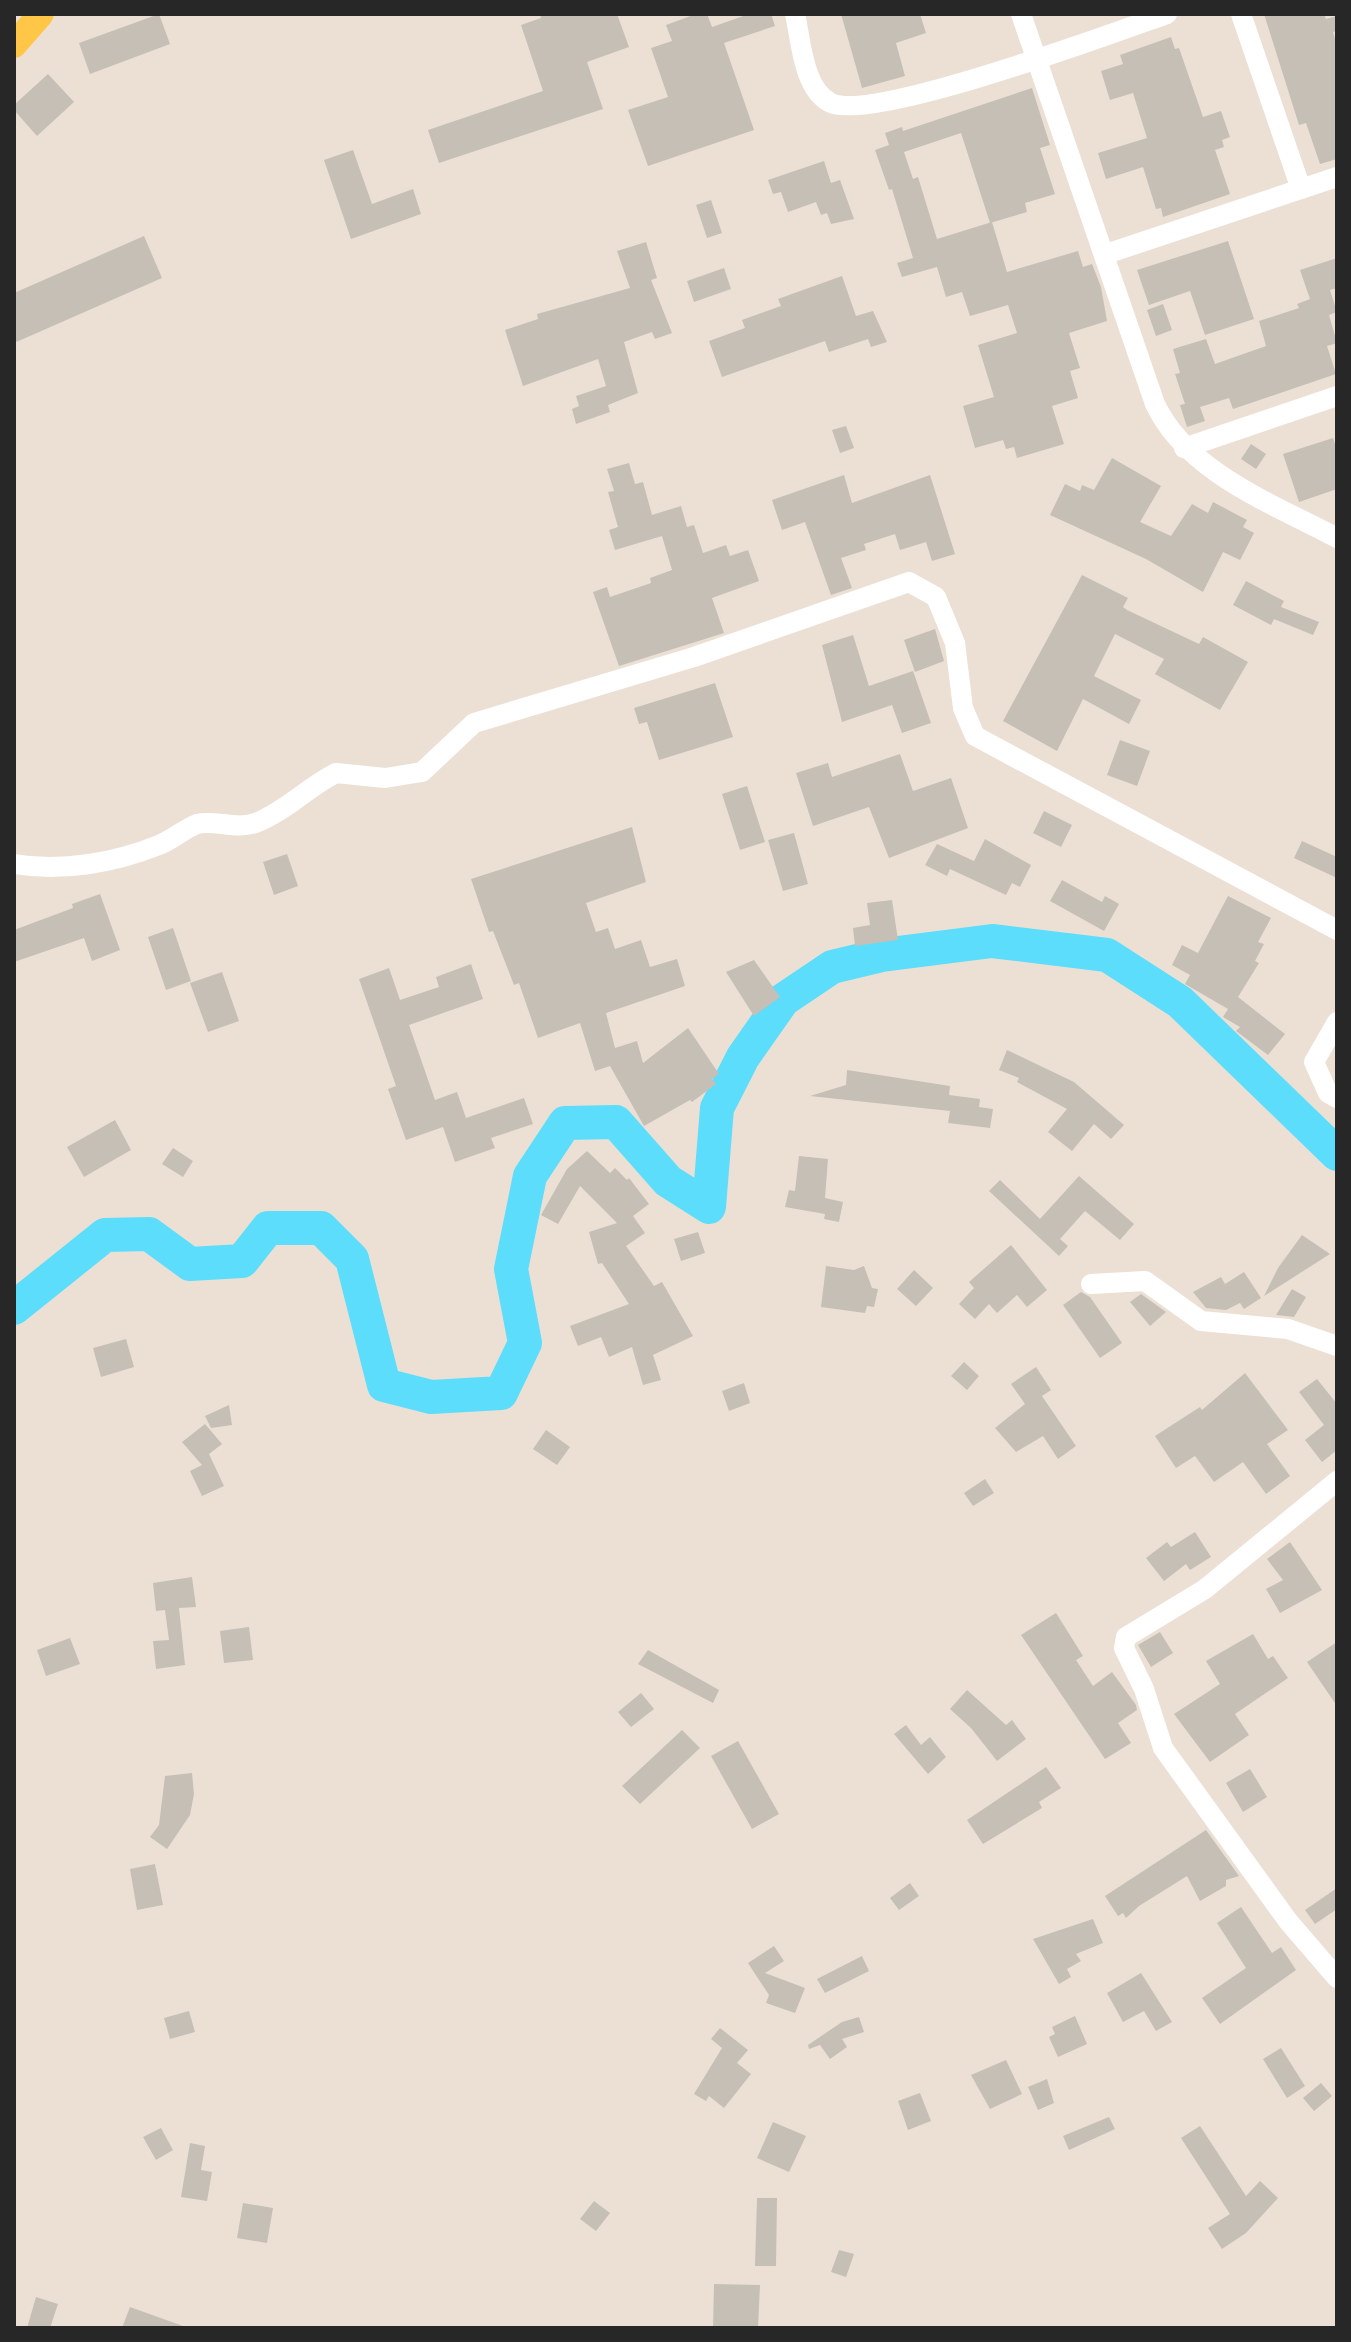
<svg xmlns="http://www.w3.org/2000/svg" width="1351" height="2342" font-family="Signika,sans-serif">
  <rect width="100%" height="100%" fill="#ece0d5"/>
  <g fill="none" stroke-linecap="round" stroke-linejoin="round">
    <path stroke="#5bddfb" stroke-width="34" d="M14,1308l91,-73 44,-1 41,30 52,-3 26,-33h53l31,31 32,126 47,12 70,-4 24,-50 -14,-74 19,-93 35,-53 51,-1 52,59 41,26 8,-99 26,-51 40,-57 49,-33 50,-12 110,-14 115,14 73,47 157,152"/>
  </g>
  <g fill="#c5bfb6">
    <path d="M159,14l11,30 -80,30 -11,-31z"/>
    <path d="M540,14h77l12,33 -42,15 16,47 -164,54 -11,-33 115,-39 -22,-66 20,-7z"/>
    <path d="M696,14h11l5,13 37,-13h22l4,12 -51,17 30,87 -106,36 -20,-56 40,-13 -17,-49 21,-7 -6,-16z"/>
    <path d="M841,14h79l6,19 -30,10 9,33 -43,12z"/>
    <path d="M1264,14h60l2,5 11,-3v15l-4,1 4,13v114l-17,5 -14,-41 -7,2z"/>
    <path d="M1171,37l4,12 4,-1 24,69 18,-6 9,26 -8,3 2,7 -9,3 15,44 -67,23 -2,-9 -5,1 -13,-42 -37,12 -8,-26 49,-15 -14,-45 -23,7 -9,-29 22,-7 -3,-9z"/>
    <path d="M48,74l26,28 -37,34 -23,-26v-5z"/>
    <path d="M1032,88l18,57 -10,3 15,46 -30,9 2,9 -37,11 -29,-90 -57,19 9,27 5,-2 19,62 55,-17 15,50 71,-21 5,16 9,-3 9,23 6,34 -38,12 11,35 -10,3 8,27 -26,8 12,38 -47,14 -3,-11 -8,2 -3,-9 -28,8 -12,-42 31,-9 -16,-52 39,-12 -9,-28 -38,11 -8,-24 -16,5 -9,-30 -35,10 -5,-14 16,-5 -21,-69 -3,1 -14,-40 14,-5 -4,-12 17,-6 1,4z"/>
    <path d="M353,150l19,54 41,-15 8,25 -70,25 -27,-79z"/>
    <path d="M824,161l7,22 9,-3 14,39 -23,5 -4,-11 -6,2 -5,-13 -28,10 -7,-20 -8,2 -5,-14z"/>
    <path d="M711,200l11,33 -15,5 -11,-33z"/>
    <path d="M144,236l18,42 -148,65v-50z"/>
    <path d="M1228,241l26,78 -49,16 -15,-44 -41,14 -12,-35z"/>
    <path d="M646,242l11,36 -6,2 21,53 -17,6 -3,-7 -28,10 14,51 -30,12 2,7 -34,12 -4,-15 7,-3 -3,-10 30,-10 -8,-27 -75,27 -18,-56 33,-11 -1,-5 93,-26 -13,-37z"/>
    <path d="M1337,258v30l-7,2 7,22 -8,3 8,28 -10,3 9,28 -103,35 -4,-11 -29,9 5,14 -18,6 -7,-22 5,-1 -10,-30 5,-1 -7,-24 33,-10 9,25 51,-18 -7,-25 40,-13 -2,-4 13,-5 -10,-29z"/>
    <path d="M724,268l7,21 -37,13 -7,-21z"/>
    <path d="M842,276l14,40 17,-5 14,31 -16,5 -3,-8 -39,13 -4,-11 -103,36 -13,-36 36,-13 -3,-8 39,-14 -3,-7z"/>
    <path d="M1163,304l9,26 -16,6 -9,-26z"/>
    <path d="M846,426l8,22 -14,5 -8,-23z"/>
    <path d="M1333,438l4,12v39l-38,13 -16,-48z"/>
    <path d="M1251,444l15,10 -10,15 -15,-10z"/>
    <path d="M1112,458l49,28 -21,36 31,14 21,-32 16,9 5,-11 34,18 -4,7 11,6 -14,27 -17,-8 -20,40 -57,-33 -96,-44 15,-31 15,7 2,-6 12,5z"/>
    <path d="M629,463l6,21 8,-2 9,33 29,-9 6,21 7,-2 9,28 23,-8 4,11 18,-6 11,31 -47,17 12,35 -105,33 -26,-74 14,-5 3,10 41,-14 -1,-5 22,-8 -10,-34 -47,14 -6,-20 9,-3 -10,-35 6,-1 -7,-22z"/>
    <path d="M844,475l8,28 78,-28 25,79 -23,7 -6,-19 -26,8 -5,-16 -31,10 2,6 -25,8 11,30 -21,7 -26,-73 -23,8 -10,-30z"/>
    <path d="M1082,575l46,23 -5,9 4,3 72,34 4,-7 45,25 -28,48 -65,-36 9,-15 -49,-25 -21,42 47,24 -12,24 -46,-25 -26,52 -54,-30z"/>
    <path d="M1246,581l38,20 -3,6 38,15 -6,13 -39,-16 -3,6 -38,-20z"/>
    <path d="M935,629l9,32 -29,11 -11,-32z"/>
    <path d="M853,635l16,51 44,-15 18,52 -29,10 -10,-28 -50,17 -20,-77z"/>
    <path d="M715,683l18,54 -74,23 -12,-38 -8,2 -5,-16z"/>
    <path d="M1120,740l30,11 -13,35 -30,-11z"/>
    <path d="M900,754l13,37 38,-13 17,50 -79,30 -20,-51 -56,19 -17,-53 32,-10 4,14z"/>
    <path d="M747,786l18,56 -25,8 -18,-56z"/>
    <path d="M1044,811l28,14 -11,22 -28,-14z"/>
    <path d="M632,827l14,55 -60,21 10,29 12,-4 7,21 26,-9 9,27 27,-8 8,27 -79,27 9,35 22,-7 6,22 45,-35 31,46 -7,5 4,5 -24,18 -2,-2 -46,26 -34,-60 -15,5 -15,-48 -42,15 -19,-55 -5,2 -21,-54 -4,1 -18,-53z"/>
    <path d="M794,833l14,51 -25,7 -15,-51z"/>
    <path d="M985,839l46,26 -11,22 -8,-4 -6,12 -56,-26 -3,7 -22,-11 12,-21 37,17z"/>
    <path d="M1302,841l35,16v21l-43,-20z"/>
    <path d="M287,854l11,32 -24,9 -11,-33z"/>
    <path d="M1062,880l40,22 3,-6 14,8 -15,27 -54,-30z"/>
    <path d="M100,894l20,56 -28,11 -8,-23 -70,24v-32l59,-22 -1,-4z"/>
    <path d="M1228,896l43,22 -13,24 6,2 -9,17 4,2 -21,34 47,37 -17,21 -32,-24 4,-4 -17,-10 5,-8 -43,-25 5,-9 -18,-10 10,-20 16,8z"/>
    <path d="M892,900l6,40 -43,6 -2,-18 17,-3 -3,-22z"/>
    <path d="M173,928l18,53 -25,9 -18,-53z"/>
    <path d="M754,960l26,37 -26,19 -28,-44z"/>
    <path d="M471,964l12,35 -74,26 26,75 22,-8 9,26 58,-20 9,26 -42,14 4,10 -40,14 -12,-35 -37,13 -18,-51 8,-3 -37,-107 30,-11 11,32 39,-13 -3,-10z"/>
    <path d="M222,972l17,49 -31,11 -18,-49z"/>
    <path d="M1007,1050l67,32 50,43 -13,14 -17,-15 -22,27 -24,-19 19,-23 -50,-27 2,-4 -20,-8z"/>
    <path d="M847,1070l103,16 -1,9 31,4 -1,8 14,2 -3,19 -42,-5 2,-12 -140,-15 36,-11z"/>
    <path d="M115,1120l16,30 -47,27 -17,-30z"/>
    <path d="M173,1148l20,13 -10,16 -21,-13z"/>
    <path d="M587,1151l23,22 5,-5 12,12 2,-2 20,26 -16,12 12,17 -19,13 28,40 8,-4 31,54 -40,19 8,25 -18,5 -11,-38 -23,10 -8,-20 -23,9 -8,-20 59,-22 -27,-41 -4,1 -9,-32 28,-9 -37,-37 -22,38 -17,-9 26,-46z"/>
    <path d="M799,1156l29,3 -3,39 18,4 -4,20 -15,-3 1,-5 -40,-7 4,-17 6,1z"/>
    <path d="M1079,1176l55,48 -14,16 -35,-29 -25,28 8,7 -9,10 -70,-65 11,-11 40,39z"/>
    <path d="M698,1232l7,21 -24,8 -7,-22z"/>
    <path d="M1302,1235l28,19 -66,42 14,-28z"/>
    <path d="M1011,1245l36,45 -20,17 -10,-12 -20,18 -8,-9 -14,15 -16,-15 15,-16 -5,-6z"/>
    <path d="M826,1266l28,4 10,-4 8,22 6,1 -4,18 -7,-1 -2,7 -44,-6z"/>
    <path d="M914,1270l19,18 -17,18 -19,-17z"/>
    <path d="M1244,1272l17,26 -17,11 -4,-6 -14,7 -20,-2 -13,-16 28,-15 4,7z"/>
    <path d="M1292,1289l14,8 -12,20 -18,-2z"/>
    <path d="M1081,1292l9,5 32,46 -22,15 -37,-53z"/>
    <path d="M1141,1294l25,18 -16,14 -20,-24z"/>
    <path d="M126,1339l8,28 -33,10 -8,-29z"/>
    <path d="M964,1362l15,14 -12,14 -16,-14z"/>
    <path d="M1036,1367l15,23 -9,6 34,50 -18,13 -15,-23 -27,16 -21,-24 30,-24 -14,-20z"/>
    <path d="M1245,1373l43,57 -21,14 23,32 -24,18 -23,-32 -29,20 -19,-26 -19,12 -21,-32 45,-29 2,3z"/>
    <path d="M1317,1379l20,25v46l-15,12 -17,-22 19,-15 -25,-33z"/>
    <path d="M744,1383l6,20 -21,8 -7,-20z"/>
    <path d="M229,1405l3,20 -21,3 -6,-12z"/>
    <path d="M205,1424l17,20 -13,10 15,32 -22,10 -12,-25 12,-6 -20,-23z"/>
    <path d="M546,1430l24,17 -13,18 -24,-16z"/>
    <path d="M985,1479l9,14 -21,13 -9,-13z"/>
    <path d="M1195,1532l16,25 -21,13 -4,-6 -22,17 -18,-23 21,-16 4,5z"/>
    <path d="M1290,1542l32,48 -42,23 -14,-24 17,-9 -16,-21z"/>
    <path d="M192,1577l4,30 -17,1 6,57 -29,4 -3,-28 16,-1 -4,-30 -9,1 -3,-28z"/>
    <path d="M1056,1613l27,43 -7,4 17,26 19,-14 24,33 1,5 -19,13 13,20 -26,16 -84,-124z"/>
    <path d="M249,1627l4,33 -29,3 -4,-32z"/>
    <path d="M1160,1632l13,21 -22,14 -13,-22z"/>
    <path d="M1253,1634l15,25 5,-3 15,22 -53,36 14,21 -39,27 -36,-48 46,-30 -14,-23z"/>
    <path d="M70,1638l10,26 -34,12 -9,-26z"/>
    <path d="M1337,1642v64l-30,-44z"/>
    <path d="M648,1650l71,40 -6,13 -75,-39z"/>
    <path d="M967,1690l39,35 6,-5 14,19 -29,22 -26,-33 -21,-19z"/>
    <path d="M641,1693l13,16 -23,18 -13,-15z"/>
    <path d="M906,1725l15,20 9,-8 16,20 -18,17 -34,-40z"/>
    <path d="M682,1730l18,18 -60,56 -18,-18z"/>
    <path d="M738,1741l41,73 -27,15 -41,-73z"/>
    <path d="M1046,1767l15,21 -22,14 3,6 -59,36 -16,-24z"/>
    <path d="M1250,1769l17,28 -24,15 -17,-29z"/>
    <path d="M192,1773l2,21 -4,21 -23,34 -17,-12 9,-12 6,-49z"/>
    <path d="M1206,1830l33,46 -13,4v6l-26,15 -13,-25 -48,30 -13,12 -3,-5 -5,3 -13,-20z"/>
    <path d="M155,1864l8,41 -26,5 -7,-41z"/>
    <path d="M910,1883l9,13 -20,14 -9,-12z"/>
    <path d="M1337,1888v21l-22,15 -10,-14z"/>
    <path d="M1241,1907l31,46 9,-6 15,23 -76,54 -18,-26 44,-30 -29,-45z"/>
    <path d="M1093,1919l10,24 -27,11 5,7 -14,8 4,8 -12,7 -26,-45z"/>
    <path d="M774,1946l10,15 -19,12 40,15 -10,25 -29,-10 3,-8 -21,-32z"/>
    <path d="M862,1956l7,15 -44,22 -8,-14z"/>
    <path d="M1141,1973l31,49 -16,9 -12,-20 -21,11 -16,-29z"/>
    <path d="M189,2011l6,21 -25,7 -6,-21z"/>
    <path d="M1075,2016l12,28 -29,13 -9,-20 6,-3 -3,-7z"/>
    <path d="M859,2017l5,15 -22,7 5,8 -17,12 -10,-14 -11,4 -1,-4 34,-23z"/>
    <path d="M720,2028l28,22 -11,13 14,11 -27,34 -15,-12 -3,5 -12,-7 28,-46 -11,-9z"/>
    <path d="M1281,2048l24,38 -18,12 -24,-39z"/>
    <path d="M1006,2060l16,34 -32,15 -19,-34z"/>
    <path d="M1047,2079l7,24 -16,7 -10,-23z"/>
    <path d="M1321,2083l11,13 -18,15 -11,-13z"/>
    <path d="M920,2093l11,28 -23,9 -10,-29z"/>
    <path d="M1109,2117l6,12 -46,21 -6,-14z"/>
    <path d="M773,2122l33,14 -17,36 -32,-14z"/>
    <path d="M1200,2126l46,70 14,-15 18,17 -32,35 -24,16 -14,-21 22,-14 -49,-76z"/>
    <path d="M161,2128l12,22 -17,10 -13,-23z"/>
    <path d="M190,2143l15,3 -4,24 11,2 -5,29 -26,-4z"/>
    <path d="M757,2198h20l-1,68h-21z"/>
    <path d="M594,2201l16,12 -14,18 -16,-12z"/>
    <path d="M243,2203l30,5 -6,35 -30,-5z"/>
    <path d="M839,2250l15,4 -8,23 -15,-5z"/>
    <path d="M714,2284l46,1 -2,43h-45z"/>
    <path d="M36,2297l22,7 -8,24h-23z"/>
    <path d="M130,2307l53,19v2h-61z"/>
  </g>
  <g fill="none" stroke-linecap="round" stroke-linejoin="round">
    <g stroke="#fff" stroke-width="20">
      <path d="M795,14c6,26 8,76 36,89 42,19 282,-70 336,-89"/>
      <path d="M1021,14l134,390c32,68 118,100 182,134"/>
      <path d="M1241,14l60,175"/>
      <path d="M1106,254l231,-77"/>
      <path d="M1184,448l153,-52"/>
      <path d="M14,864c48,8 100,-1 145,-19 13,-5 25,-16 38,-21 18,-5 39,7 61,-2 29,-12 50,-35 78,-49l49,5 37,-6 52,-49 220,-66 215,-75 27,15 19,46 8,65 12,28 362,194"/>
      <path d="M1337,1022l-23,40 14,31 9,5"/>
      <path d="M1091,1284l54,-3 56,40 87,8 49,17"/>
      <path d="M1337,1481l-132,108 -79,48 -2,11 20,41 19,59 125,173 49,57"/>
    </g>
    <path stroke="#ffc647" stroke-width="26" d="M14,45l27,-31"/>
  </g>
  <rect width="1351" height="2342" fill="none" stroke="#272727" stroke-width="32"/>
</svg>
